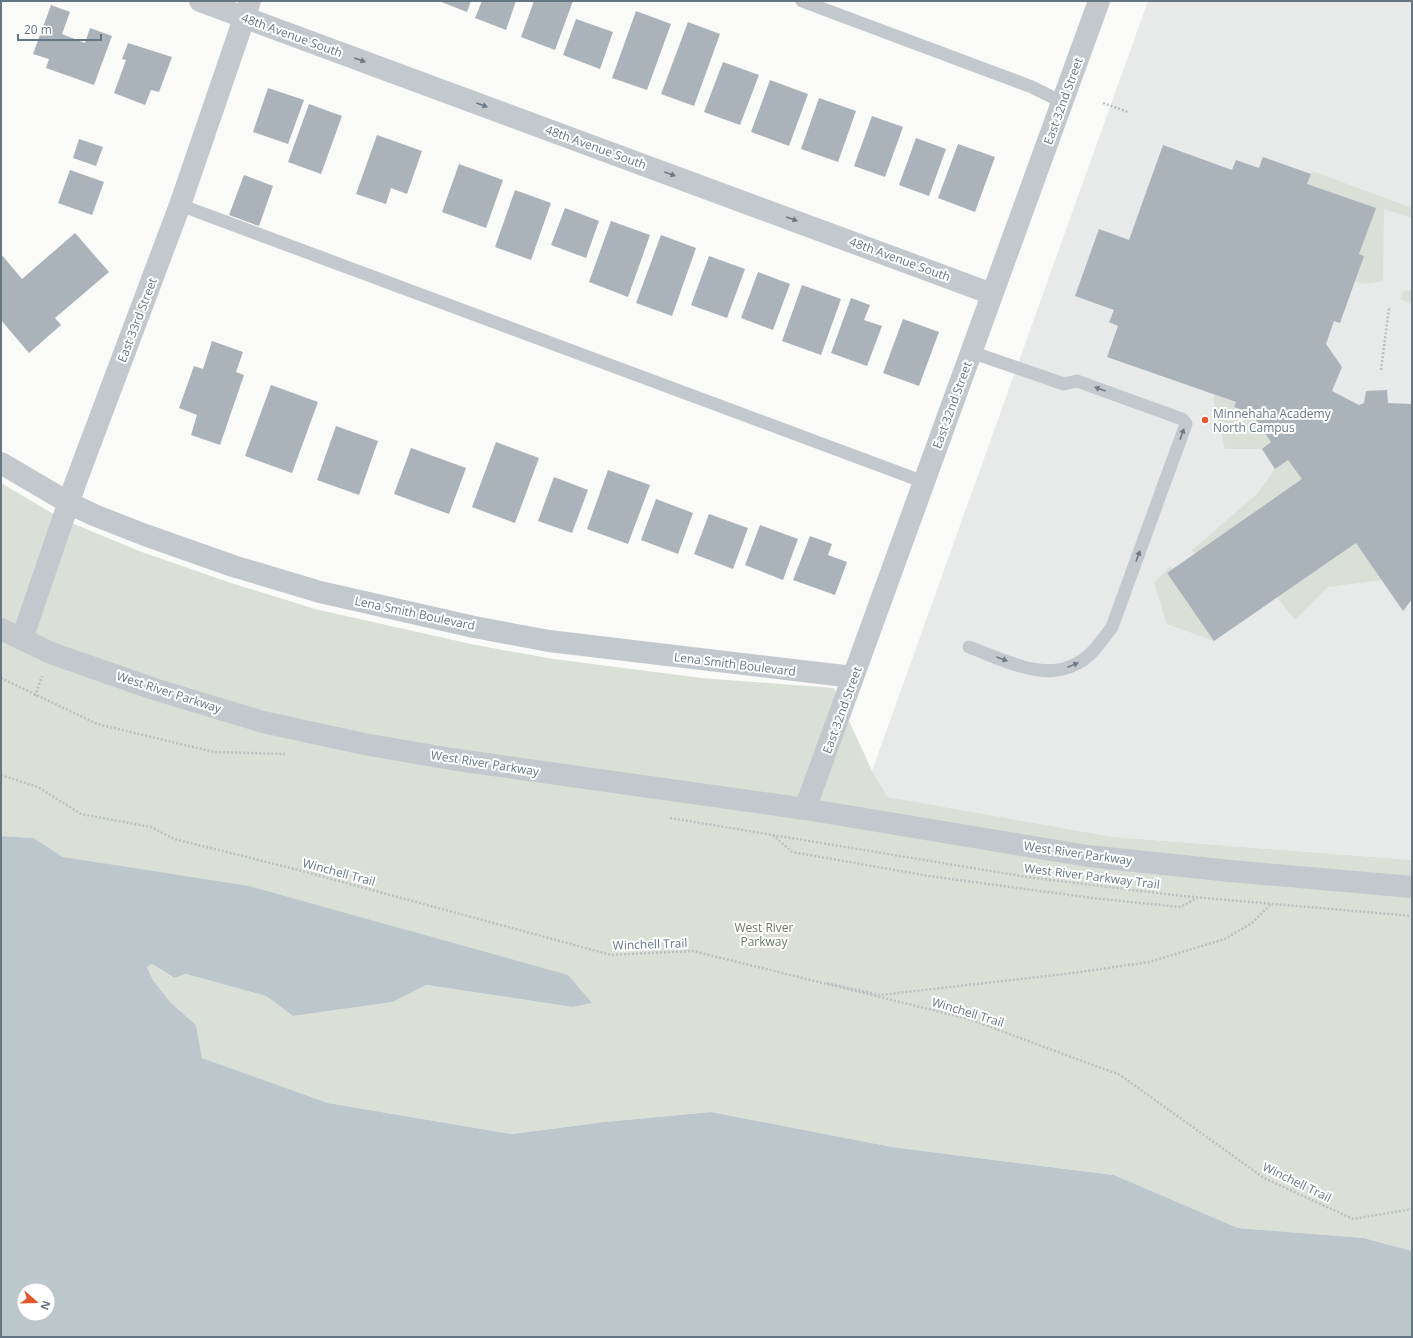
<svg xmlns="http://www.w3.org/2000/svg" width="1413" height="1338" font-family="'Open Sans',sans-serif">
  <rect width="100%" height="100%" fill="#fafaf8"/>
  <path fill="#e8e9e9" d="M1148,1h264v859l-298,-23 -226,-40 -16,-26z"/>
  <g fill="#dadfd7">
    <path d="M1312,171l100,37v10l-28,-9 -1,72 -21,3 -7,-3 9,-25 -5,-2 16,-46 -68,-24z"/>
    <path d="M1412,290v14l-12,-5 3,-8z"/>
    <path d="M1215,395l21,7 -2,5 17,6 20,29 -9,7h-37l-12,-50z"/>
    <path d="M1288,460l14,19 -107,75 -3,-4 65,-56 18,-25z"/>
    <path d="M1,483l61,36 77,32 89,31 87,27 156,35 76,14 154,20 133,10 38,83 16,26 226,40 298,23v391l-48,-13 -126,-10 -124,-53 -222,-28 -181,-35 -107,10 -92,12 -184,-31 -126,-45 -6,-33 -26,-23 -17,-22 -6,-13 5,-3 21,14 13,-4 80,22 27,20 100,-14 33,-17 147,22 18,-4 -528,-146 -29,-19 -33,-2z"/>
    <path d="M1356,543l26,37 -54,7 -33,33 -18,-23z"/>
    <path d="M1170,566l3,3 -6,4 47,68 -47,-17 -13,-41z"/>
  </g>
  <path fill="#bbc7cb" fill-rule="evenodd" d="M1,836l33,2 29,19 186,29 319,89 24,28 -19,4 -147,-22 -33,17 -100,14 -27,-20 -80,-22 -12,4 -22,-14 -5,3 6,13 17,22 26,23 6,33 126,45 184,31 92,-12 107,-10 181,35 222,28 124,53 126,10 48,13v86h-1411zM24,1290h24v24h-24z"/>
  <g fill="#aab3b9">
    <path d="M439,1h32l-4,11z"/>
    <path d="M482,1h34l-10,29 -31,-12z"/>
    <path d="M534,1h39l-18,49 -34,-13z"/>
    <path d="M51,5l19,7 -8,22 23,9 5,-15 22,8 -18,49 -48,-17 3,-9 -16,-5z"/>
    <path d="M636,11l35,13 -24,66 -35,-12z"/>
    <path d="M576,19l37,13 -13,37 -37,-14z"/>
    <path d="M688,22l32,12 -26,72 -33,-12z"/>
    <path d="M128,43l44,14 -13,35 -8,-2 -6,15 -31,-12 12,-33 -4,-1z"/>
    <path d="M723,62l36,13 -19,50 -36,-13z"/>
    <path d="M770,80l38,14 -19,52 -38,-14z"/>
    <path d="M268,88l36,12 -16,44 -35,-12z"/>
    <path d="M819,98l37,13 -18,51 -37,-13z"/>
    <path d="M309,104l33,12 -21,58 -33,-12z"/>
    <path d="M872,116l31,11 -18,50 -31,-11z"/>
    <path d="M377,135l45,16 -15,43 -16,-6 -5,16 -30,-10z"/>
    <path d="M916,138l30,11 -17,47 -30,-11z"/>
    <path d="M79,139l24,8 -7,19 -23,-8z"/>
    <path d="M958,144l37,13 -20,55 -37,-14z"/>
    <path d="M1163,145l69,25 4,-10 23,8 4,-11 48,17 -4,10 69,24 -17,46 5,2 -24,67 -6,-2 -8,23 16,23 -10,24 27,14 5,-2 2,-12 21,-1 1,13 24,1v195l-9,12 -47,-68 -142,98 -47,-68 135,-94 -14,-19 -13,9 -13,-20 9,-7 -20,-29 -17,-6 2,-5 -129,-45 11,-31 -9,-4 5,-12 -39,-14 24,-67 30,11z"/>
    <path d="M459,164l44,16 -17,48 -44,-16z"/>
    <path d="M70,170l34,12 -12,33 -34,-12z"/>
    <path d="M244,175l29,11 -14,40 -30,-11z"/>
    <path d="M515,190l36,13 -20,57 -36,-13z"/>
    <path d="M565,208l34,13 -13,37 -35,-13z"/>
    <path d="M611,221l39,14 -22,62 -39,-15z"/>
    <path d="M75,233l34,39 -54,46 6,7 -32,28 -28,-33v-66l21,25z"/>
    <path d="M661,235l35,13 -24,68 -36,-13z"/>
    <path d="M709,256l36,13 -18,49 -36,-13z"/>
    <path d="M758,272l32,12 -17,46 -32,-12z"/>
    <path d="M802,285l39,14 -20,56 -39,-14z"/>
    <path d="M851,298l19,7 -6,15 18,6 -15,40 -36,-13z"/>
    <path d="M903,319l36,13 -20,54 -36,-13z"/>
    <path d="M212,341l31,11 -7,20 8,3 -24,70 -29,-10 6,-20 -18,-7 15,-42 9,3z"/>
    <path d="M271,385l47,17 -26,71 -47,-17z"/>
    <path d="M336,426l42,15 -19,54 -42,-15z"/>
    <path d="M496,442l43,16 -24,65 -43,-16z"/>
    <path d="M411,448l55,20 -17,46 -55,-20z"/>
    <path d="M608,470l42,15 -22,59 -41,-15z"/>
    <path d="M554,477l34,13 -16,43 -34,-12z"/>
    <path d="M656,499l37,14 -15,41 -37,-14z"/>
    <path d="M709,514l39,14 -15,41 -39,-15z"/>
    <path d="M760,525l38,14 -15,41 -38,-15z"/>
    <path d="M810,536l22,8 -4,11 19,7 -12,33 -42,-15z"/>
  </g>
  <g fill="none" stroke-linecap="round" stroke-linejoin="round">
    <g stroke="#bbbfc2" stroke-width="2.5" stroke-dasharray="2 2" stroke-linecap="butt">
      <path d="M1103,103l25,9"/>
      <path d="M1381,370l8,-62"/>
      <path d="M1,678l96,46 117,28 71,2"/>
      <path d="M35,696l7,-20"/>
      <path d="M1,775l37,12 43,27 70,13 23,12 117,29 320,87 82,-4 276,68 151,56 144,103 89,41 59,-10"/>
      <path d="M670,818l357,59 155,19 230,20"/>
      <path d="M773,835l19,17 137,24 163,22 88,9 17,-9"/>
      <path d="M827,983l53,12 193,-22 76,-11 76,-23 27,-16 19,-19"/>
    </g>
    <g stroke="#c3c8cc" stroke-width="13">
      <path d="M802,1l230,86 30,15"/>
      <path d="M180,205l744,277"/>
      <path d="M969,647c33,12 75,36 109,16 15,-8 24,-23 34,-36l74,-203 -4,-5 -105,-38 -13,3 -93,-32"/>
    </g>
    <g stroke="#c3c8cc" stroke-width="22">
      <path d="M200,1l792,293"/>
      <path d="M1,463l68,40 25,12 51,20 88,31 87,26 154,35 75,14 304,36"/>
      <path d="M1,629l50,24 103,36 109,33 101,22 87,15 354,50 283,47 142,15 182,16"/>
      <path d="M22,639l53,-155 105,-279 70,-204"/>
      <path d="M805,809l294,-808"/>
    </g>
  </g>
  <defs><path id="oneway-solid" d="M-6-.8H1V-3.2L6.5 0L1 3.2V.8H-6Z"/></defs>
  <g fill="#6a7a87">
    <use href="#oneway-solid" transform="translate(360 60) rotate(20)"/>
    <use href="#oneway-solid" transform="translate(482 105) rotate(20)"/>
    <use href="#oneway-solid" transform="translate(670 174) rotate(20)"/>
    <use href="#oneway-solid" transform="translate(792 219) rotate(20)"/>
    <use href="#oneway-solid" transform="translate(1100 389) rotate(-160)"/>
    <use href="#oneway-solid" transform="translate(1182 434) rotate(-70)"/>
    <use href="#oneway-solid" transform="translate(1138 556) rotate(-70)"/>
    <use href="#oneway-solid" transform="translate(1002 659) rotate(20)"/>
    <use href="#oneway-solid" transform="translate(1073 665) rotate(-22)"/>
  </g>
  <circle fill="#e4572e" stroke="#fff" stroke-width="1.5" cx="1205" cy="420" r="4"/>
  <g text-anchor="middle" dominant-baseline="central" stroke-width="4" stroke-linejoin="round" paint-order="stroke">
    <g font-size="12" fill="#657683" stroke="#fff">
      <text transform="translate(292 35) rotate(20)">48th Avenue South</text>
      <text transform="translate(1063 101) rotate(-70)">East 32nd Street</text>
      <text transform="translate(596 147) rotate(20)">48th Avenue South</text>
      <text transform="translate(900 259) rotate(20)">48th Avenue South</text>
      <text transform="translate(137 320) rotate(-69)">East 33rd Street</text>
      <text transform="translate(952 405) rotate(-70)">East 32nd Street</text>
      <text transform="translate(415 613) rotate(12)">Lena Smith Boulevard</text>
      <text transform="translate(735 664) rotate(7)">Lena Smith Boulevard</text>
      <text transform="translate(169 692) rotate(18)">West River Parkway</text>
      <text transform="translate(842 710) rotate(-70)">East 32nd Street</text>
      <text transform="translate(485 763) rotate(9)">West River Parkway</text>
      <text transform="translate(1078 853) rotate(8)">West River Parkway</text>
      <text transform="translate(339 872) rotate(15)">Winchell Trail</text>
      <text transform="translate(1092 876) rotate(7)">West River Parkway Trail</text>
      <text transform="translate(650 944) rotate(-2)">Winchell Trail</text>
      <text transform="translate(968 1012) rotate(17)">Winchell Trail</text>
      <text transform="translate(1297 1182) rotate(26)">Winchell Trail</text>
    </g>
    <g font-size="12" fill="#657683" stroke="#fff" text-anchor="start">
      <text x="1213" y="413">Minnehaha Academy<tspan x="1213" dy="14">North Campus</tspan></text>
    </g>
    <g font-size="12" fill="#687a64" stroke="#fff">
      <text x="764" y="927">West River<tspan x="764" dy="14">Parkway</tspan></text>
    </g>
  </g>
  <rect width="1413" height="1338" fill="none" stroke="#657683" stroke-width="4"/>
  <g transform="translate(36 1302) rotate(110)"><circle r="19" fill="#ffffff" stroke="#c1c8cd"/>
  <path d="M0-3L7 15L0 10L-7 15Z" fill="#e4572e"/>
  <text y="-6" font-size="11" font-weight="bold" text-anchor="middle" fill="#657683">N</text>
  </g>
  <path d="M18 34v6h83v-6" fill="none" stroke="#657683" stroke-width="2"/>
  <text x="24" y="34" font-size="12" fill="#657683" stroke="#ffffff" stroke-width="3" paint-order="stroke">20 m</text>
</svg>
